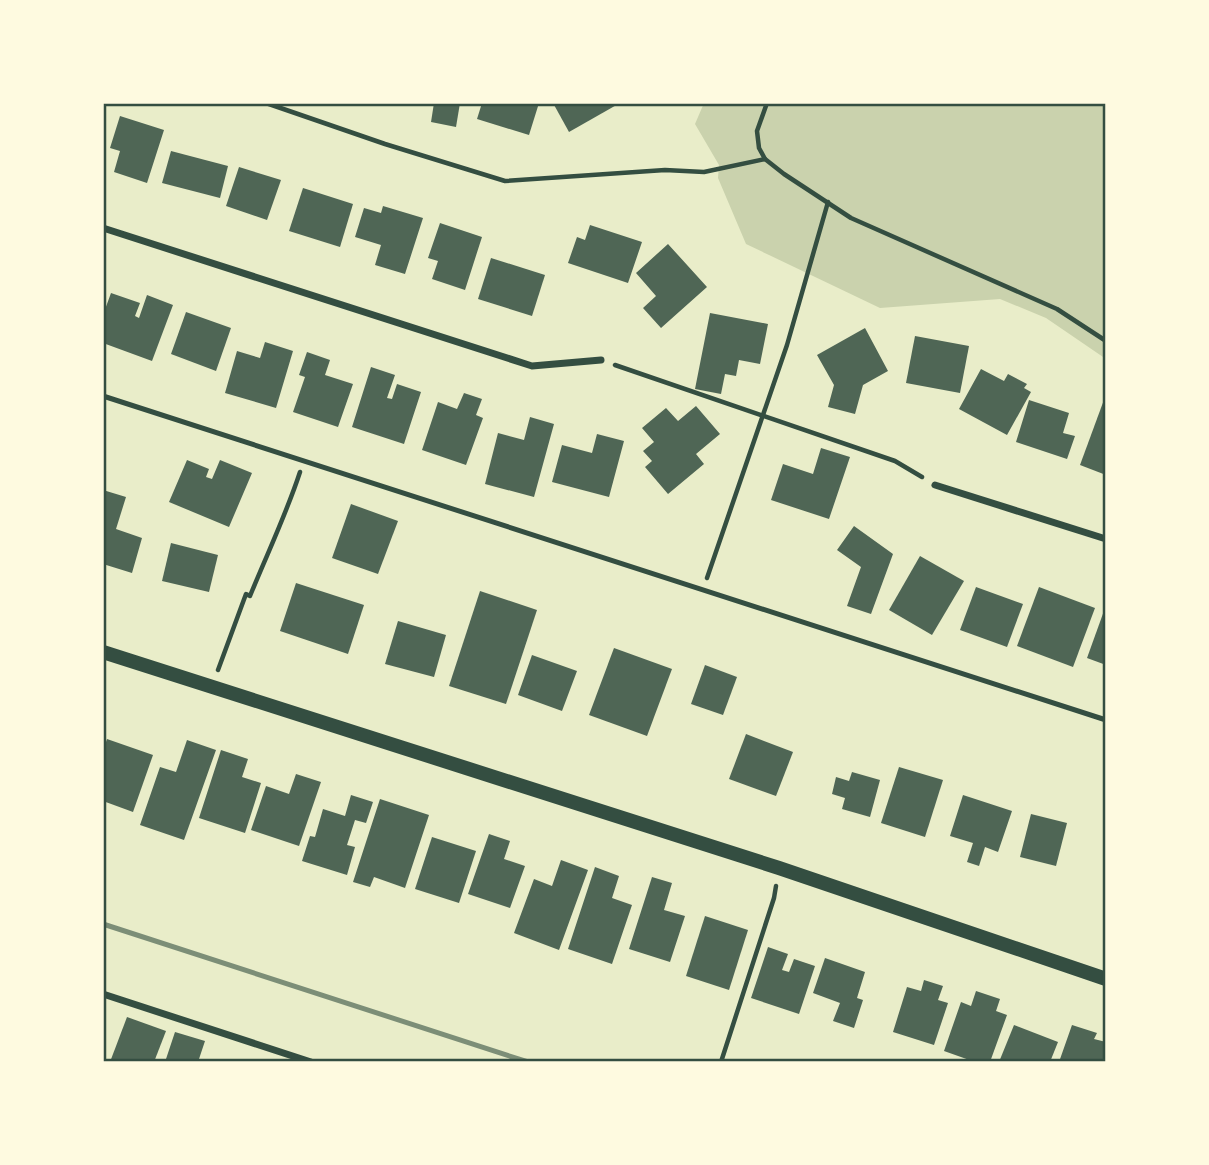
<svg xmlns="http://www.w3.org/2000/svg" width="1209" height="1165" font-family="'Space Grotesk',sans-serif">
  <rect width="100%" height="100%" fill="#e9edc9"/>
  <path fill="#cad2ad" d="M704,103h402v256l-60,-41 -46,-19 -120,9 -134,-64 -28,-66 1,-13 -24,-41z"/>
  <g fill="#4f6655">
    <path d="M434,103h26l-4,24 -25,-5z"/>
    <path d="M482,103h57l-10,32 -52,-16z"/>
    <path d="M553,103h67l-51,29z"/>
    <path d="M120,116l44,14 -17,53 -33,-11 6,-21 -10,-3z"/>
    <path d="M171,151l57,15 -8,32 -58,-15z"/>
    <path d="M239,167l42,13 -14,40 -41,-14z"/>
    <path d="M303,188l50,16 -13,43 -51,-16z"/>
    <path d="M383,206l40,12 -18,56 -30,-9 6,-20 -26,-8 9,-29 17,5z"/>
    <path d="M440,223l42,14 -17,53 -33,-11 6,-18 -10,-3z"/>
    <path d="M590,225l52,17 -14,41 -60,-20 9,-26 8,3z"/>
    <path d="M668,244l39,43 -46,41 -18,-20 13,-12 -20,-23z"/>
    <path d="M491,258l54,17 -13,41 -54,-17z"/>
    <path d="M111,293l29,10 -5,13 4,2 8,-23 26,10 -21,56 -49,-18v-28z"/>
    <path d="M186,312l45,16 -15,43 -45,-17z"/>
    <path d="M710,313l58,11 -8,40 -21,-4 -3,16 -11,-2 -4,20 -26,-5z"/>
    <path d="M865,328l23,43 -25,14 -8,29 -27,-7 6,-22 -17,-30z"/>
    <path d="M915,336l54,10 -9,47 -54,-10z"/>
    <path d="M265,342l28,9 -17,57 -51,-15 12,-42 23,7z"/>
    <path d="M307,352l23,8 -5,15 28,9 -15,43 -45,-15 12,-35 -6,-2z"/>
    <path d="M371,367l24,8 -8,23 5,1 5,-15 24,8 -17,52 -52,-17z"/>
    <path d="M981,369l23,12 4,-7 19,10 -3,4 7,4 -24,43 -48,-26z"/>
    <path d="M464,393l18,6 -6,16 7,3 -17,47 -44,-15 16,-48 19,7z"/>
    <path d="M1105,397h1v78l-26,-10z"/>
    <path d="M1029,400l40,13 -6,20 12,3 -8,23 -51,-17z"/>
    <path d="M696,406l24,28 -24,20 8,10 -36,30 -23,-27 7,-6 -9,-10 11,-9 -12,-14 24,-20 12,13z"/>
    <path d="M530,417l24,7 -20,73 -49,-13 13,-51 26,7z"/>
    <path d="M597,434l27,7 -15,56 -57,-15 10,-37 30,8z"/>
    <path d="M821,448l29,9 -21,62 -58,-19 12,-36 30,10z"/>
    <path d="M187,460l22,9 -3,8 6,2 8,-19 32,13 -23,54 -60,-25z"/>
    <path d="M103,490l23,7 -10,32 26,9 -10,35 -29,-9z"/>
    <path d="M351,504l47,17 -20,53 -46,-16z"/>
    <path d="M854,526l39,28 -22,60 -24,-8 14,-39 -24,-17z"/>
    <path d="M171,543l47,12 -9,37 -47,-11z"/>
    <path d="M920,556l44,25 -32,54 -43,-25z"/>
    <path d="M296,583l68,22 -16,49 -68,-23z"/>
    <path d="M976,587l47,17 -16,43 -47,-17z"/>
    <path d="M1039,587l56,21 -22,59 -56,-21z"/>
    <path d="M480,591l57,19 -31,94 -57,-18z"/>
    <path d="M1105,608h1v57l-19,-7z"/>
    <path d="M398,621l48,14 -12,42 -49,-13z"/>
    <path d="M614,648l58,21 -25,67 -58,-21z"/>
    <path d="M532,655l45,16 -15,40 -44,-16z"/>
    <path d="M705,665l32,12 -14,38 -32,-11z"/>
    <path d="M746,734l47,18 -17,44 -47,-17z"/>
    <path d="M107,739l46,16 -20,57 -30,-11v-50z"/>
    <path d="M187,740l29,10 -32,90 -44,-15 20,-58 16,5z"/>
    <path d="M221,750l27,9 -6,18 19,6 -16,50 -46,-15z"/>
    <path d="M899,767l44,13 -18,57 -44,-14z"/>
    <path d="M852,772l28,8 -10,37 -28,-8 3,-11 -13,-4 4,-17 13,4z"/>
    <path d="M296,774l25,8 -22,64 -48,-16 15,-44 23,8z"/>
    <path d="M351,795l22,7 -7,21 -11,-3 -8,25 8,2 -8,28 -45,-14 8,-25 5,1 8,-28 22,7z"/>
    <path d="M963,795l49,16 -14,41 -13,-5 -6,19 -12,-4 6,-19 -23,-7z"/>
    <path d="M380,799l49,16 -24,73 -31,-11 -4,10 -17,-5z"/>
    <path d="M1031,814l36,9 -11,43 -36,-9z"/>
    <path d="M489,834l21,7 -6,18 21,7 -15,42 -42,-14z"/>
    <path d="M432,837l44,14 -17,52 -44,-14z"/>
    <path d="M561,860l27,10 -29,80 -45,-17 20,-54 18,7z"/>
    <path d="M595,867l24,9 -7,22 20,7 -20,59 -44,-15z"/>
    <path d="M652,877l20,6 -8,27 21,6 -15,46 -41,-13z"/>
    <path d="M705,916l43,14 -19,60 -43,-14z"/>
    <path d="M768,947l20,7 -6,16 7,2 5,-13 21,7 -16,48 -48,-16z"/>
    <path d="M825,958l40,14 -8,26 6,2 -9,28 -21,-7 7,-18 -27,-10z"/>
    <path d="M924,980l19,6 -5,14 10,3 -14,42 -41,-13 14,-45 14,4z"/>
    <path d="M976,991l24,8 -4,12 11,4 -17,47h-15l-31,-11 17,-49 10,4z"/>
    <path d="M127,1017l39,14 -12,31h-44z"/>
    <path d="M1014,1025l44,17 -8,20h-51z"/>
    <path d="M1072,1025l25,8 -3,6 12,3v20h-47z"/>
    <path d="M175,1032l30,9 -7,21h-33z"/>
  </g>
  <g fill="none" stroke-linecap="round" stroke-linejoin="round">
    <g stroke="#344e41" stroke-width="4.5">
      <path d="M266,103l119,41 120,37 160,-11 39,2 61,-13"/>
      <path d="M767,103l-10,28 2,17 6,11 19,15 67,44 206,91 49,32"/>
      <path d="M615,365l280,96 27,16"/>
      <path d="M707,578l80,-233 41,-143"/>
      <path d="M218,670l28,-76 4,2c17,-42 36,-81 50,-124"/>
      <path d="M721,1062l53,-164 2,-12"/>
    </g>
    <path stroke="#344e41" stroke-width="5" d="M103,396l1003,324"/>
    <g stroke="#344e41" stroke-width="7">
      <path d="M103,228l429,138 69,-6"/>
      <path d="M935,485l171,54"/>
      <path d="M103,994l208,68"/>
    </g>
    <path stroke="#344e41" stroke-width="14" d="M103,652l676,216 327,111"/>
    <path stroke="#7c8e77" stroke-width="5" d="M103,924l425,138"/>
  </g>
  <rect width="1209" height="1165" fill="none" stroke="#fefae0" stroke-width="210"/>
  <rect x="105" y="105" width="999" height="955" fill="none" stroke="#344e41" stroke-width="2.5"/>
</svg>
